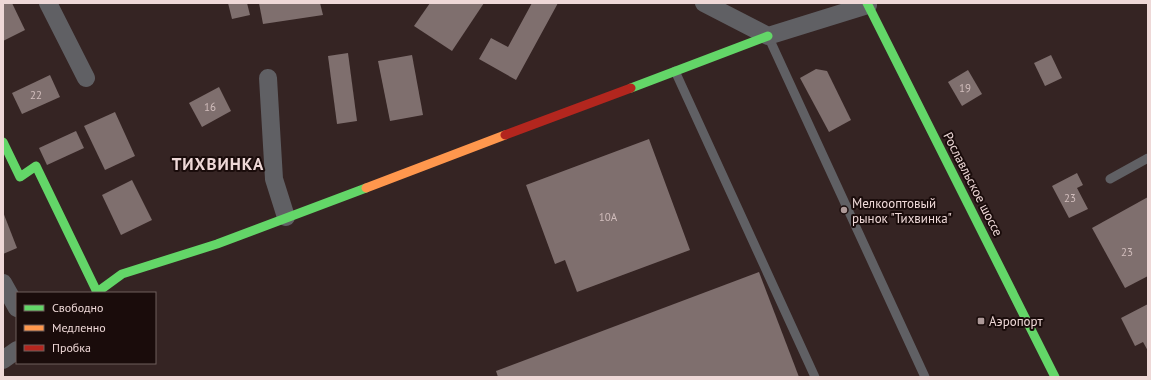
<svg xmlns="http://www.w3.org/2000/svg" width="1151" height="380" font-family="'PT Sans',sans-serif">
  <rect width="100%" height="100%" fill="#352423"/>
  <g fill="#7f6f6e">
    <path d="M3,3h9l13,27 -22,11z"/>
    <path d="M228,3h19l3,12 -18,4z"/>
    <path d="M259,3h61l3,12 -60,9z"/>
    <path d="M430,3h54l-32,48 -38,-25z"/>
    <path d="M532,3h26l-42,77 -37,-21 12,-21 17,9z"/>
    <path d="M348,53l9,68 -20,3 -9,-68z"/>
    <path d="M412,55l11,60 -33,6 -12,-60z"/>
    <path d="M1051,55l11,23 -17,8 -11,-23z"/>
    <path d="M816,69l11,2 24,49 -22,12 -29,-54z"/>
    <path d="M968,70l14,24 -20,12 -14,-24z"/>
    <path d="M50,75l10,22 -38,17 -10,-21z"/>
    <path d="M219,87l12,24 -29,16 -13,-24z"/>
    <path d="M115,112l20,44 -30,14 -21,-44z"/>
    <path d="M76,131l8,17 -37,17 -8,-17z"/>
    <path d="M649,139l41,111 -113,42 -12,-32 -10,4 -29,-79z"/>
    <path d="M1077,173l6,12 -6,3 11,21 -19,9 -17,-32z"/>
    <path d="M132,180l20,40 -31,15 -19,-40z"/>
    <path d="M1148,197v79l-23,12 -33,-60z"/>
    <path d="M3,212l14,36 -14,6z"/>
    <path d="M759,272l40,105h-301l-2,-6z"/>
    <path d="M1148,304v47l-5,-9 -8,4 -14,-28z"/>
  </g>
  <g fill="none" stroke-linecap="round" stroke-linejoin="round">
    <g stroke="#606064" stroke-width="9">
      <path d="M768,36l157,341"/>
      <path d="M675,71l140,306"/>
      <path d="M1110,179l38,-21"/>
    </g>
    <g stroke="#606064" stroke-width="18">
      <path d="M48,3l38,75"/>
      <path d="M704,3l64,33 100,-31"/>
      <path d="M268,78l6,101 12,38"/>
      <path d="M3,283l14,25"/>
      <path d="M3,360l14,-10"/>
    </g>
    <g stroke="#63d668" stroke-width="9">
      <path d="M867,3l188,374"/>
      <path d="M631,88l137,-52"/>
      <path d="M3,142l17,35 16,-11 61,126"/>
      <path d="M96,293l26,-19 95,-30 149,-56"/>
    </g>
    <path stroke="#ff974d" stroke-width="9" d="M366,188l139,-53"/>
    <path stroke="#b3261e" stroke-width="9" d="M505,135l126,-47"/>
  </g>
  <g fill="#ad9998" stroke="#1a0c0b" stroke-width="1.5">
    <circle cx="844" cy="210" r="4"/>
    <rect x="977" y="317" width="8" height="8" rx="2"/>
  </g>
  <g text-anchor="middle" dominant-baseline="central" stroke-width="4" stroke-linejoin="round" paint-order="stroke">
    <g font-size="11" fill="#d2bebd">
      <text x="965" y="88">19</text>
      <text x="36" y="95">22</text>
      <text x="210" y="107">16</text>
      <text x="1070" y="198">23</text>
      <text x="608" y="217">10А</text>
      <text x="1127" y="252">23</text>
    </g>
    <g font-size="13" fill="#eed8d7" stroke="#1a0c0b">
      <text transform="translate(973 184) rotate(63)">Рославльское шоссе</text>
    </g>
    <g font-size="13" fill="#eed8d7" stroke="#1a0c0b" text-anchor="start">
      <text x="852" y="203">Мелкооптовый<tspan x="852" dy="15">рынок "Тихвинка"</tspan></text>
      <text x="989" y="321">Аэропорт</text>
    </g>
    <g font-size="17" font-weight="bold" letter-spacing="1" fill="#eed8d7" stroke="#1a0c0b">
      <text x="218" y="164">ТИХВИНКА</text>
    </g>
  </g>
  <rect width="1151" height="380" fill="none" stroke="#eed8d7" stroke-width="8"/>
  <rect x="16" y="292" width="140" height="72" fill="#1a0c0b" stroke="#6f5e5d"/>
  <rect x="24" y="305" width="20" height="6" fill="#63d668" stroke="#6f5e5d"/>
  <text x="52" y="312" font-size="12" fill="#eed8d7">Свободно</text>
  <rect x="24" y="325" width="20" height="6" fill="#ff974d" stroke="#6f5e5d"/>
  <text x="52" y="332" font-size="12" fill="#eed8d7">Медленно</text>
  <rect x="24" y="345" width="20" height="6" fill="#b3261e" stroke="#6f5e5d"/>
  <text x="52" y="352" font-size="12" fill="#eed8d7">Пробка</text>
</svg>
